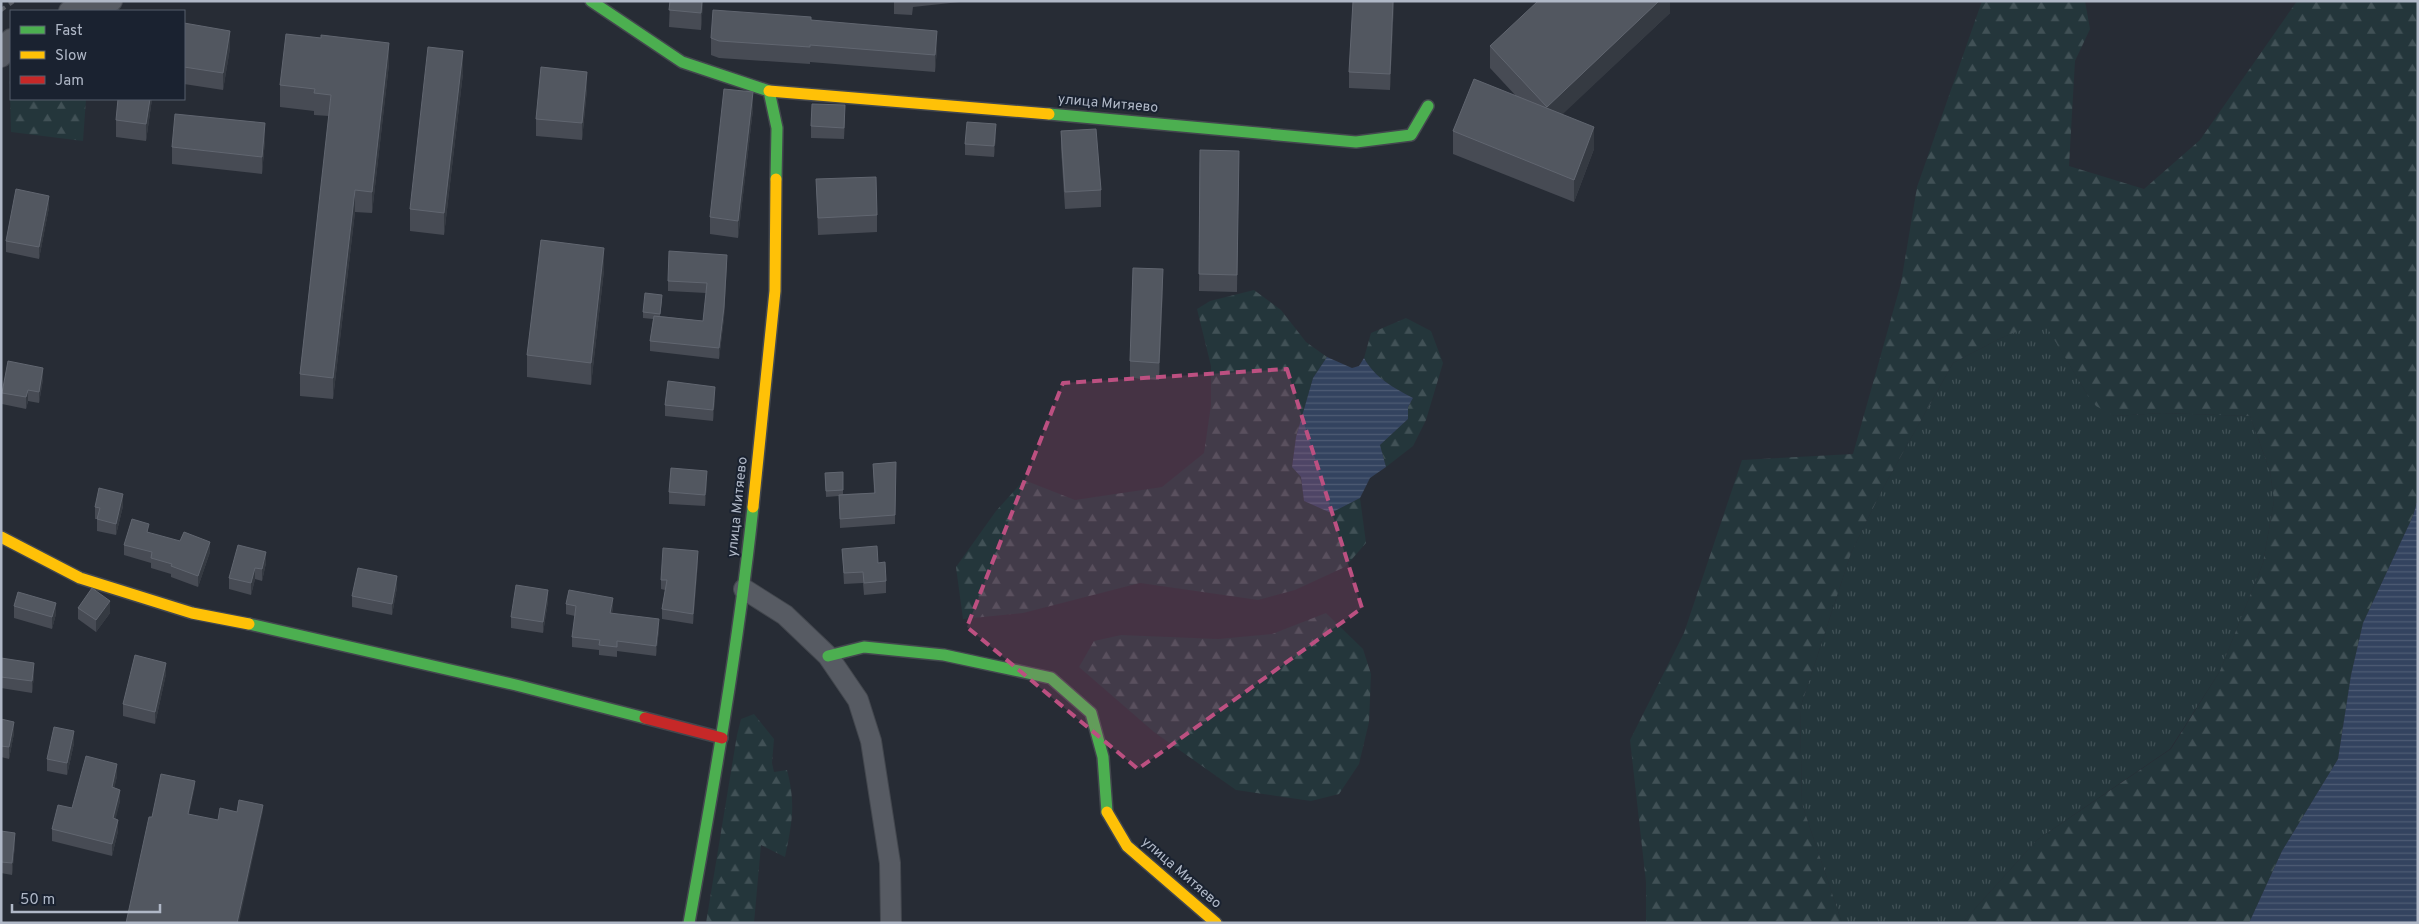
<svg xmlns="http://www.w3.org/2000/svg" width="2419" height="924" font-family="Overpass,sans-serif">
  <defs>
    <pattern id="grass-tufts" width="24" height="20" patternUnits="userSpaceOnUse" patternTransform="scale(1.25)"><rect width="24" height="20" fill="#24363b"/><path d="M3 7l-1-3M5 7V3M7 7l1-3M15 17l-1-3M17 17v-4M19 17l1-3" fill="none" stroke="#415156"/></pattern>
    <pattern id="forest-firs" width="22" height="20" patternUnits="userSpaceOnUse" patternTransform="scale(1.25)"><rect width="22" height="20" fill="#24363b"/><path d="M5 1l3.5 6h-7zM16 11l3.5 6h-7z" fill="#415156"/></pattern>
    <pattern id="water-rules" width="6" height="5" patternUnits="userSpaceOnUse" patternTransform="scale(1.25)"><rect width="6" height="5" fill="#33435f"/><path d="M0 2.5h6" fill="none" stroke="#4e5c74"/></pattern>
  </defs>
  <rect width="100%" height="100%" fill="#272c35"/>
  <path fill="url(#grass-tufts)" d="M2043,320l44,74 27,22 48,-3 88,3 20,55 4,30 -11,62 -43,108 -50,78 -133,91 -75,83h-120l-40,-119 -2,-95 51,-156 31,-63 71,-127 46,-24z"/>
  <g fill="url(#forest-firs)">
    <path d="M1982,1h103l5,28 -15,32 -6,105 75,23 56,-49 97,-139h121v497l-5,18 -50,107 -12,52 -13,84 -56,92 -33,72h-287l75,-83 134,-91 49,-78 43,-108 11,-62 -4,-30 -20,-55 -88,-3 -48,3 -18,-10 -9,-12 -44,-73 -44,18 -46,24 -71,127 -31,63 -51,156 2,95 40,119h-196v-41l-16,-142 54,-107 58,-173 111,-6 48,-171 16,-96z"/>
    <path d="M11,52v47h75l-3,42 -72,-9 -2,-78z"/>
    <path d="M1254,290l27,20 25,32 21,15 -14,21 -17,59 -4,29 9,11 3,24 27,12 29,-15 6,45 -21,24 -50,23 -37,10 -118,-17 -117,30 -60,6 -7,-52 40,-56 28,-31 51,20 87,-13 42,-34 7,-48v-39l-14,-57 13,-8z"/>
    <path d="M1406,318l25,13 12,32 -17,57 -13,26 -27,21 -6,-22 28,-26v-12l5,-9c-19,-10 -38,-20 -49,-40l7,-25z"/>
    <path d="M1326,613l37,36 8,25 -2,48 -10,42 -20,30 -28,7 -75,-11 -82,-58 -75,-65 15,-26 27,-6 97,4 54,-5z"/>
    <path d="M754,714l20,25 -2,24 2,9 13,-2c9,34 5,53 -2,87l-24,-12 -7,78h-48l31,-188 4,-16z"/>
  </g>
  <g fill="url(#water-rules)">
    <path d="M1327,357l25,11 7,-2 5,-8c11,20 30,30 49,40l-5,9v12l-28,26 6,22 -16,11 -10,20 -29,15 -27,-12 -3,-24 -9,-10 4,-30 17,-59z"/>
    <path d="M2418,499v424h-169l33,-72 56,-92 13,-84 12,-52 50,-107z"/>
  </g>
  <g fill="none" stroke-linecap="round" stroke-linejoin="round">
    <defs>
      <g id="street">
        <path d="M69,11l43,-10"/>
        <path d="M1,57l3,-11 7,-7"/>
        <path d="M744,589l41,26 43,41 30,44 13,41 19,122 1,60"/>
      </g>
      <g id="fast">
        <path d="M591,1l91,61 87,29 8,37 -1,51"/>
        <path d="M1049,114l307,28 55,-7 17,-29"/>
        <path d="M249,624l267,61 129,33"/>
        <path d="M828,656l36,-9 80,8 107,23 40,35 12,44 4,55"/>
        <path d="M689,923c25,-138 49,-276 64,-416"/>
      </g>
      <g id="slow">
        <path d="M769,91l280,23"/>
        <path d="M753,507l22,-216 1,-112"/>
        <path d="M1,537l79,41 112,35 57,11"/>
        <path d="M1107,812l20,34 89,77"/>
      </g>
      <path id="jam" d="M645,718l77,20"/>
    </defs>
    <use href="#street" stroke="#43474e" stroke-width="22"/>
    <use href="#fast" stroke="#43474e" stroke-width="14"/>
    <use href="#slow" stroke="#43474e" stroke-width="14"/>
    <use href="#jam" stroke="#43474e" stroke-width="14"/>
    <use href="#street" stroke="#575b63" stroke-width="20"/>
    <use href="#fast" stroke="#4caf50" stroke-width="11"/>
    <use href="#slow" stroke="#ffc107" stroke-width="11"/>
    <use href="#jam" stroke="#c62828" stroke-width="11"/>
    <path stroke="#5a5e66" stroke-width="4" stroke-dasharray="5 5" stroke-linecap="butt" d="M1,10l13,-9"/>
  </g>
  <g fill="#474b54">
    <path d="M670,1h33l-2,29 -32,-3z"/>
    <path d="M894,1h75l-56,6 -1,8 -18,-1z"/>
    <path d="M1394,1l-4,89 -41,-2v-16z"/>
    <path d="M1670,1v12l-108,101 32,35 -20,53 -121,-48v-23l63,-35 -26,-28v-22z"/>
    <path d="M811,20l126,28 -2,24 -125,-10v2l-91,-6 -8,-3v-17z"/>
    <path d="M184,23l46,25 -7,42 -39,-6z"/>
    <path d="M389,64l-17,149 -17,-1 -22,187 -33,-3v-22l29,-258 -15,-1v-4l-34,-4v-22z"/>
    <path d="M463,73l-19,162 -34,-4v-22z"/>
    <path d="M587,89l-5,51 -46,-4v-17z"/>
    <path d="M152,99l-6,42 -30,-4v-17z"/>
    <path d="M753,109l-15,129 -28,-4v-17z"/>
    <path d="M845,117l-1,22 -33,-1v-12z"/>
    <path d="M1061,131l40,59v17l-36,2 -4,-61z"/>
    <path d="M996,135l-2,22 -29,-2v-11z"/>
    <path d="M265,140l-3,34 -90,-10v-17z"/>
    <path d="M1200,150l39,1 -2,141 -38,-1z"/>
    <path d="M816,179l61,36v17l-59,3z"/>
    <path d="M49,207l-10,52 -33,-7v-11z"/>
    <path d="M727,265l-3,53 -5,41 -69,-8v-10l3,-22 -10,-1v-6l19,-11 -2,15 43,5 3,-28 -38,-2v-10z"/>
    <path d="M604,270l-13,115 -64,-8v-22z"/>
    <path d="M1163,286l-4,94 -29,-2v-17z"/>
    <path d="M43,379l-4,24 -11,-2 -2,8 -24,-5v-11z"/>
    <path d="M715,398l-2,23 -48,-5v-11z"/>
    <path d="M896,462l-1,62 -55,4 -1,-32 -13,1 -1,-24 18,-1v22l31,-1 -1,-29z"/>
    <path d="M707,482l-2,24 -36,-2v-12z"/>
    <path d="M123,506l-7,29 -19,-4v-12h-2v-12z"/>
    <path d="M149,533l61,19 -12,35 -27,-10v-3l-20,-6v-5l-27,-8v-10z"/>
    <path d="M842,549l36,14 8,18v12l-22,2 -1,-12 -19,1z"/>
    <path d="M698,561l-5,63 -31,-5v-10l3,-19 -4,-1v-9z"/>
    <path d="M266,563l-4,18 -7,-2 -4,16 -22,-6v-11z"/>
    <path d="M397,587l-5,28 -40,-8v-11z"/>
    <path d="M548,601l-5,32 -32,-5v-11z"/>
    <path d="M566,604l47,4 -1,5 47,16 -3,27 -39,-5v6l-18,-2v-5l-27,-3v-10l3,-21 -9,-2z"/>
    <path d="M14,606l42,8 -4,15 -38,-11z"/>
    <path d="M78,608l32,5 -14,19 -18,-13z"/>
    <path d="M1,658l33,17 -2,18 -31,-5z"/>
    <path d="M166,674l-11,50 -32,-8v-12z"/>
    <path d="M1,719l13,14 -5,26 -8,-2z"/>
    <path d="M74,743l-7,32 -20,-4v-12z"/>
    <path d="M117,776l-3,12 6,13 -5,18 3,12 -6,25 -60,-15v-12l20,-21z"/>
    <path d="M1,831l14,13 -3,31 -11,-2z"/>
  </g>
  <g fill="#353a42">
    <path d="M702,1h1l-2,29v-17z"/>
    <path d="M1393,1h1l-4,89v-16z"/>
    <path d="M1659,1h11v12l-123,116v-22z"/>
    <path d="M230,31v17l-7,42v-17z"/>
    <path d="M937,31v17l-2,24v-17z"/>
    <path d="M389,43v21l-17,149v-21z"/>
    <path d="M463,51v22l-19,162v-22z"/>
    <path d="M587,72v17l-5,51v-17z"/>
    <path d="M753,92v17l-15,129v-17z"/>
    <path d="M150,99h2l-6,42v-17z"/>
    <path d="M265,123v17l-3,34v-17z"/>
    <path d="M996,124v11l-2,22v-11z"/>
    <path d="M1594,127v22l-20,53v-22z"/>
    <path d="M355,190v22l-22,187v-21z"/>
    <path d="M49,196v11l-10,52v-12z"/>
    <path d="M604,248v22l-13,115v-22z"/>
    <path d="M727,255l-3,63 -5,41v-11z"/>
    <path d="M1163,269v17l-4,94v-17z"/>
    <path d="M43,368v11l-4,24v-11z"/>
    <path d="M715,387v11l-2,23v-11z"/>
    <path d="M28,390v11l-2,8v-12z"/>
    <path d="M707,471v11l-2,24v-11z"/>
    <path d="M123,494v12l-7,29v-11z"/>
    <path d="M210,542v10l-12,35v-11z"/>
    <path d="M698,551v10l-5,63v-10z"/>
    <path d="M266,552v11l-4,18v-12z"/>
    <path d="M255,568v11l-4,16v-12z"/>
    <path d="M397,576v11l-5,28v-11z"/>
    <path d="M548,590v11l-5,32v-11z"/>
    <path d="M613,598v10l-3,15v-10z"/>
    <path d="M110,601v12l-14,19v-12z"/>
    <path d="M56,603v11l-4,15v-12z"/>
    <path d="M659,619v10l-3,27v-10z"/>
    <path d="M34,663v12l-2,18v-12z"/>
    <path d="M166,663v11l-11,50v-12z"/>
    <path d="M14,722v11l-5,26v-12z"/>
    <path d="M74,731v12l-7,32v-12z"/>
    <path d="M117,764v12l-5,23v-12z"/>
    <path d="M195,781v6l-7,33v-6z"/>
    <path d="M120,790v11l-7,29v-12z"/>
    <path d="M263,805v6l-24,112h-2z"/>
    <path d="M118,820v11l-6,25v-12z"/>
    <path d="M15,833v11l-3,31v-12z"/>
  </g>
  <g fill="#525760" stroke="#616670">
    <path d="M670,1h32l-1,12 -32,-3z"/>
    <path d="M1353,1h40l-3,73 -41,-2z"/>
    <path d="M1538,1h121l-112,106 -57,-61z"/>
    <path d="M713,10l98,7v3l126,11 -2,24 -125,-10v2l-91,-6 -8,-3z"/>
    <path d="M184,23l46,8 -7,42 -39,-6z"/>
    <path d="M286,34l35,4v-3l68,8 -17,149 -17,-2 -22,188 -33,-4 31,-279 -17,-2 1,-4 -35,-4z"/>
    <path d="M428,47l35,4 -19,162 -34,-4z"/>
    <path d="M541,67l46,5 -5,51 -46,-4z"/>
    <path d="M1474,79l120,48 -20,53 -121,-49z"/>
    <path d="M724,89l29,3 -15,129 -28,-4z"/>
    <path d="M118,99h32l-4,25 -30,-4z"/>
    <path d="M812,104l33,1 -1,23 -33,-2z"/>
    <path d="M175,114l90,9 -3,34 -90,-10z"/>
    <path d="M967,122l29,2 -2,22 -29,-2z"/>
    <path d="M1096,129l5,61 -36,2 -4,-61z"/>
    <path d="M1200,150l39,1 -2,124 -38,-1z"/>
    <path d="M876,177l1,38 -59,3 -2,-39z"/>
    <path d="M16,189l33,7 -10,51 -33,-6z"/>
    <path d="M541,240l63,8 -13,115 -64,-8z"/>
    <path d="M669,251l58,4 -3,52 -5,41 -69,-7 4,-25 49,5 4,-38 -39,-2z"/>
    <path d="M1133,268l30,1 -4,94 -29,-2z"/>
    <path d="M645,293l17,2 -2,19 -17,-2z"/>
    <path d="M8,361l35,7 -4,24 -11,-2 -2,7 -24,-4z"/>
    <path d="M668,381l47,6 -2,23 -48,-5z"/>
    <path d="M896,462l-1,53 -55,4 -1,-24 36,-2 -2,-29z"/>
    <path d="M671,468l36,3 -2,24 -36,-3z"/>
    <path d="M843,472v18l-17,1 -1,-18z"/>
    <path d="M99,488l24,6 -7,30 -19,-5 3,-11 -5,-1z"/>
    <path d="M132,519l17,5 -2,8 33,9 4,-9 26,10 -12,34 -27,-10 1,-2 -21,-6 1,-6 -28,-7z"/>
    <path d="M238,545l28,7 -4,17 -7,-1 -4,15 -22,-5z"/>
    <path d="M877,546l1,17 7,-1 1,19 -22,2 -1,-11 -19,1 -2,-24z"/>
    <path d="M663,548l35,3 -5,63 -31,-5 5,-29h-6z"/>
    <path d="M358,568l39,8 -5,28 -40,-8z"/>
    <path d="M516,585l32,5 -5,32 -32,-5z"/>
    <path d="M92,588l18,13 -14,19 -18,-12z"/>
    <path d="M569,590l44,8 -3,15 49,6 -3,27 -39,-5v6l-18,-2 1,-5 -28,-3 4,-31 -10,-2z"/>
    <path d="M18,592l38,11 -4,14 -38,-11z"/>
    <path d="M135,655l31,8 -11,49 -32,-8z"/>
    <path d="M1,658l33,5 -2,18 -31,-4z"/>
    <path d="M1,719l13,3 -5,25 -8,-1z"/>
    <path d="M54,727l20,4 -7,32 -20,-4z"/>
    <path d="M86,756l31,8 -5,23 8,3 -7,28 5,2 -6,24 -60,-15 6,-24 14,3z"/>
    <path d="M161,774l34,7 -7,33 30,6 2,-12 17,4 2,-12 24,5 -26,118h-111l23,-106h3z"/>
    <path d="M1,831l14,2 -3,30 -11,-1z"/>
  </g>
  <path fill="#bc5081" fill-opacity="0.2" stroke="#bc5081" stroke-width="4" stroke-dasharray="10 6" stroke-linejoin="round" d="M1287,369l75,239 -224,161 -171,-142 96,-244z"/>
  <g text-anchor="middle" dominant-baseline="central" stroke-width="4" stroke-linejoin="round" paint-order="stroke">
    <g font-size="14" fill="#b0b8c7" stroke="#1a2230">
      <text transform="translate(1108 104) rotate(5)">улица Митяево</text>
      <text transform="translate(738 507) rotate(-84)">улица Митяево</text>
      <text transform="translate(1181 873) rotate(41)">улица Митяево</text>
    </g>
  </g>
  <rect width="2419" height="924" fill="none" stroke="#b0b8c7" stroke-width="5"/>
  <rect x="10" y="10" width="175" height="90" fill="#1a2230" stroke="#565e6c"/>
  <rect x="20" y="26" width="25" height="8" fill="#4caf50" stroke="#565e6c"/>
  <text x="55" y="35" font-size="15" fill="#b0b8c7">Fast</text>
  <rect x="20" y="51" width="25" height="8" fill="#ffc107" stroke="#565e6c"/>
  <text x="55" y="60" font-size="15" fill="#b0b8c7">Slow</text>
  <rect x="20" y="76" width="25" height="8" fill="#c62828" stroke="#565e6c"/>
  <text x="55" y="85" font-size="15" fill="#b0b8c7">Jam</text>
  <path d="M12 904v8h148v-8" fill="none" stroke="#b0b8c7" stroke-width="2.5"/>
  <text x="20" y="904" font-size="15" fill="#b0b8c7" stroke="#1a2230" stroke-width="4" paint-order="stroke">50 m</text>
</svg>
